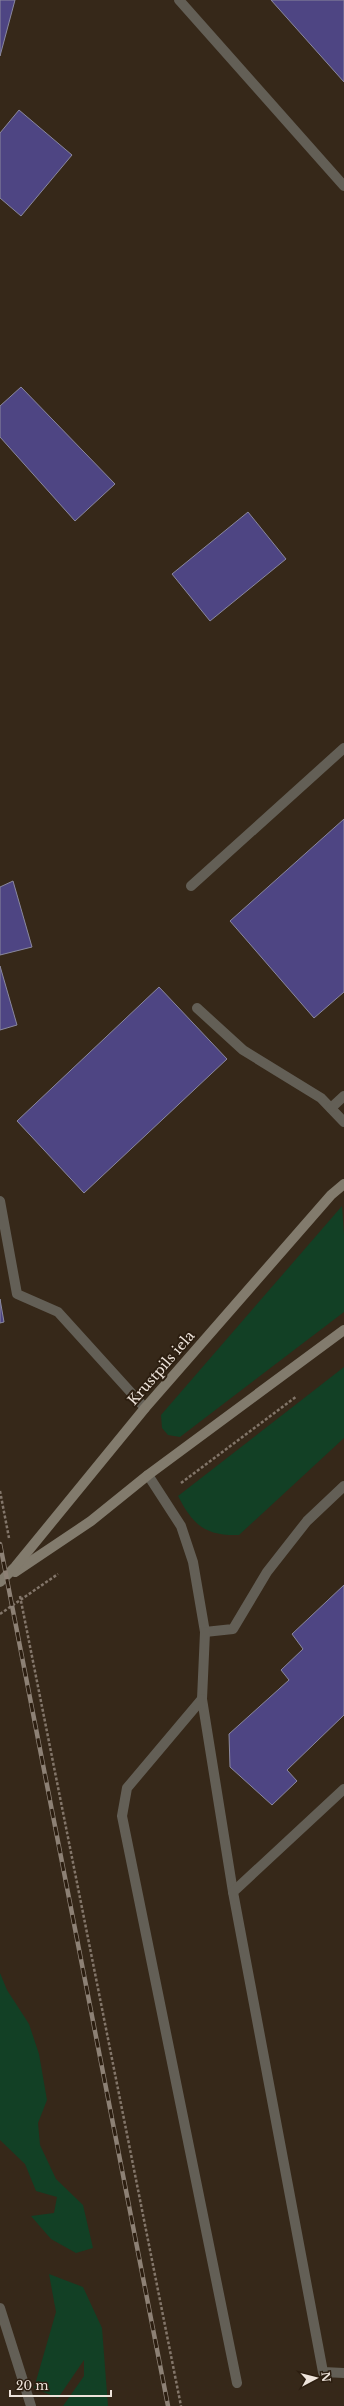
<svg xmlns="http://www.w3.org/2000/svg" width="344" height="2406" font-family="'Libre Baskerville',serif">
  <rect width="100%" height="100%" fill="#362819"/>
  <g fill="#124025">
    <path d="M342,1206l2,29v77l-164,125 -12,-2 -6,-7 -1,-13z"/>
    <path d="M344,1367v71l-105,97c-34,1 -46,-10 -61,-39z"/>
    <path d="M0,1973l7,17 22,34 10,30 8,46 -9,23 2,22 16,34 27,26 10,43 -17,5 -25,-14 -20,-23 23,-3 3,-16 -21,-6 -11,-27 -25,-24z"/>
    <path d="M49,2274l34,13 19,41 6,78h-45l21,-30v-16l-26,38 -24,-10 22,-76z"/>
  </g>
  <g fill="#4e4583" stroke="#8a889e">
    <path d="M0,0h15l-15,56z"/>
    <path d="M271,0h73v82z"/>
    <path d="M19,110l53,45 -51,61 -21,-18v-65z"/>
    <path d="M21,387l94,97 -40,37 -75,-84v-31z"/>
    <path d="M248,512l38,47 -76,62 -38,-47z"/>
    <path d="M344,819v173l-30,26 -84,-97z"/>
    <path d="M13,881l19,66 -32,8v-68z"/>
    <path d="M0,966l17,59 -17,5z"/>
    <path d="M159,987l68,72 -143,134 -67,-72z"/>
    <path d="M0,1299l4,23 -4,1z"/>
    <path d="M344,1585v130l-57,55 10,11 -25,24 -42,-38 -1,-33 60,-54 -8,-10 22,-21 -11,-15z"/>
  </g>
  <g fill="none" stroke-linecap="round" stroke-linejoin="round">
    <g stroke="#83766a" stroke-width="2.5" stroke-dasharray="3 2" stroke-linecap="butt">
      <path d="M181,1483l116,-87"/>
      <path d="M0,1491l9,47"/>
      <path d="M20,1596l161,810"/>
      <path d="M0,1614l58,-40"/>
    </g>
    <g stroke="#635f56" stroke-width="10">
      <path d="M179,0l165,186"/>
      <path d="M191,886l153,-138"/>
      <path d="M197,1008l46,42 78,48 23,24"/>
      <path d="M331,1108l13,-12"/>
      <path d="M0,1201l17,93 41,18 87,96"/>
      <path d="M148,1475l33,51 12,36 12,70 28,-3 34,-57 40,-51 37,-35"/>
      <path d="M205,1632l-3,67 31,193"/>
      <path d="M202,1699l-75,89 -5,28 115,567"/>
      <path d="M344,1789l-111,103 90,480 21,1"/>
      <path d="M0,2308l31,98"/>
    </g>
    <g stroke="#827b6d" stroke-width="10">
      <path d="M15,1572l76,-51 57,-46 196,-145"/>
      <path d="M0,1582l15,-15 130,-159 186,-213 13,-11"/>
    </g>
    <defs>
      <path id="rail" d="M0,1544l168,862"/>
    </defs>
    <use href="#rail" stroke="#8d8175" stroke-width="4.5"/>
    <use href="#rail" stroke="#2c1e10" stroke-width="3" stroke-dasharray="9" stroke-linecap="butt"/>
  </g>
  <g text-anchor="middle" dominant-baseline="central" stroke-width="4" stroke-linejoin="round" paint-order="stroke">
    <g font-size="14" fill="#eee4db" stroke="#2c1e10">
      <text transform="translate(161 1368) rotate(-49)">Krustpils iela</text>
    </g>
  </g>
  <g transform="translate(316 2378) rotate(83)" stroke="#2c1e10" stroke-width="3" paint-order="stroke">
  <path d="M0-3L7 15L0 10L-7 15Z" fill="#eee4db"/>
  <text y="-6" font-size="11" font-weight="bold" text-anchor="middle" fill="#eee4db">N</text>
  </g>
  <path d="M10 2390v6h101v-6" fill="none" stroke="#eee4db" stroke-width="2"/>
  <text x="16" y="2390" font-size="12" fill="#eee4db" stroke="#2c1e10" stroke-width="3" paint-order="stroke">20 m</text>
</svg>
